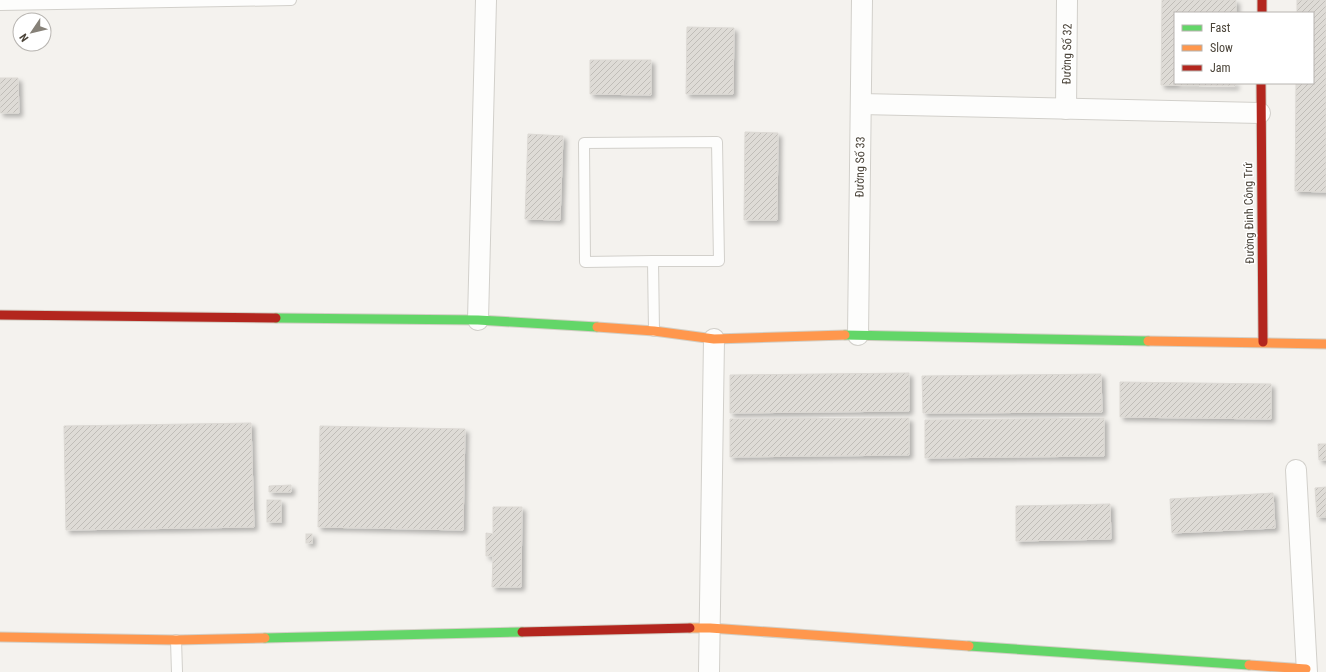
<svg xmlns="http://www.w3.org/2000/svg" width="1326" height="672" font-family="'Roboto Condensed',sans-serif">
  <defs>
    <pattern id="building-hatch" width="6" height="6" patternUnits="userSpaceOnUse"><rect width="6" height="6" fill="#dedbd6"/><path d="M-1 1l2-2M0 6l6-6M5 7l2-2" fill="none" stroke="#c0bdb8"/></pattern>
    <filter id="shadow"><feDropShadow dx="3.5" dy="3.5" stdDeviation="2" flood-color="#0004"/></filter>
  </defs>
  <rect width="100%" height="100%" fill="#f4f2ee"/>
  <g fill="url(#building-hatch)" stroke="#dcd9d4" filter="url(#shadow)">
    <path d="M1162,0h74v13h-61v70h61l-1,3 -74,-1z"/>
    <path d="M1297,0h29v192l-31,-1 1,-108h17v-70h-16z"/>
    <path d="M687,27l47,1 -1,66h-47z"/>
    <path d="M590,60h61v35l-61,-1z"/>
    <path d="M0,78h18l1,35h-19z"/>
    <path d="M745,132l33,1 -1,87h-33z"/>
    <path d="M528,134l35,2 -3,84 -35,-1z"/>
    <path d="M909,373v38l-179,2v-38z"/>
    <path d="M1101,374l1,38 -179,1 -1,-37z"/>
    <path d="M1120,382l151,2v35l-151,-2z"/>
    <path d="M909,418v37l-179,2v-38z"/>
    <path d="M1104,418v38l-179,2v-38z"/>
    <path d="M251,423l3,104 -188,3 -2,-104z"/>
    <path d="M320,426l145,3 -2,101 -145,-3z"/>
    <path d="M1318,444h8v16h-7z"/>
    <path d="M291,485v7h-22v-6z"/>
    <path d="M1326,487v30h-9l-2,-29z"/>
    <path d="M1273,493l2,35 -103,5 -2,-34z"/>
    <rect x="267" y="500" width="14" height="22"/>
    <path d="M1110,504l1,35 -95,2v-35z"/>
    <path d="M493,507h29l-1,80h-29l1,-31h-7v-23l7,1z"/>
    <rect x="306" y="534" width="6" height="9"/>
  </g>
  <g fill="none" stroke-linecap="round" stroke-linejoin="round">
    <defs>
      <g id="lane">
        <path d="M0,5l291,-5"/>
        <path d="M653,261h66l-2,-119 -133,1 1,119 68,-1 1,70"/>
        <path d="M176,640l1,32"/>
      </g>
      <g id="street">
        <path d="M861,104l399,9"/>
        <path d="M1066,109l1,-109"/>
        <path d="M478,320l8,-320"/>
        <path d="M858,335l4,-335"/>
        <path d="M1296,470l11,202"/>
        <path d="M709,672l5,-333"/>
      </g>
      <g id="fast">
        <path d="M276,318l202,2 119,7"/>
        <path d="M845,335l303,6"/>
        <path d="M265,638l257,-6"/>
        <path d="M969,646l280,19"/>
      </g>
      <g id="slow">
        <path d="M597,327l57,4 60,8 131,-4"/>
        <path d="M1148,341l178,3"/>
        <path d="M690,628h20l259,18"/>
        <path d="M0,637l176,3 89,-2"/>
        <path d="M1249,665l57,4"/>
      </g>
      <g id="jam">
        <path d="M1262,0v13"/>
        <path d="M1261,83l2,259"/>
        <path d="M0,315l276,3"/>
        <path d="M522,632l168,-4"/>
      </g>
    </defs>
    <use href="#lane" stroke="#d2d0cb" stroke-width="12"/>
    <use href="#street" stroke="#d2d0cb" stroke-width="22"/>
    <use href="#fast" stroke="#d3cfc5" stroke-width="11"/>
    <use href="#slow" stroke="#d3cfc5" stroke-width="11"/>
    <use href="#jam" stroke="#d3cfc5" stroke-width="11"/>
    <use href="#lane" stroke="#fdfdfc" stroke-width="10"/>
    <use href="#street" stroke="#fdfdfc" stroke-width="20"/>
    <use href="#fast" stroke="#63d668" stroke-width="9"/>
    <use href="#slow" stroke="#ff974d" stroke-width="9"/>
    <use href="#jam" stroke="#b3261e" stroke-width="9"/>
  </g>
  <g text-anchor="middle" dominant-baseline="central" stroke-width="3" stroke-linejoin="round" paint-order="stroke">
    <g font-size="12" fill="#4b4439" stroke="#fff">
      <text transform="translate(1067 54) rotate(-89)">Đường Số 32</text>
      <text transform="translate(860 167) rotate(-89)">Đường Số 33</text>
      <text transform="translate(1249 213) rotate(-91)">Đường Đinh Công Trứ</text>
    </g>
  </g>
  <rect x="1174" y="12" width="140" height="72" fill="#ffffff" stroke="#b7b4b0"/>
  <rect x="1182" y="25" width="20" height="6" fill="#63d668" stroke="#b7b4b0"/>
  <text x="1210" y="32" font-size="12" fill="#4b4439">Fast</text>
  <rect x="1182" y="45" width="20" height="6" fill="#ff974d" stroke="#b7b4b0"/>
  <text x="1210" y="52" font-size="12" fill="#4b4439">Slow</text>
  <rect x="1182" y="65" width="20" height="6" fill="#b3261e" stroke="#b7b4b0"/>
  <text x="1210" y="72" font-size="12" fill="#4b4439">Jam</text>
  <g transform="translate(32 32) rotate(235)"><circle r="19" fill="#ffffff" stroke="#b7b4b0"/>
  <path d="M0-3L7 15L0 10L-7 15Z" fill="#868178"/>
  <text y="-6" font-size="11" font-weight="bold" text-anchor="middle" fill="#4b4439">N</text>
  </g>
</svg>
